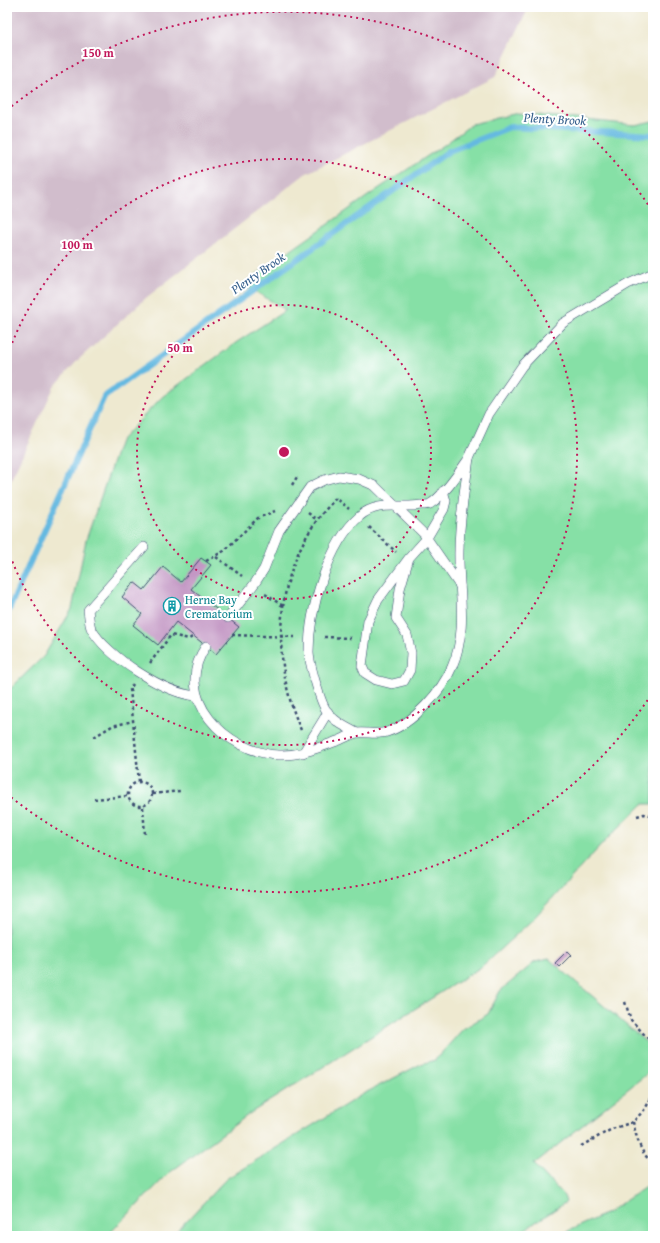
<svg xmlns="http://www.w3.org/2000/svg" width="660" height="1243" font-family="'Gentium Book Plus',serif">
  <rect width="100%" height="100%" fill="#fff"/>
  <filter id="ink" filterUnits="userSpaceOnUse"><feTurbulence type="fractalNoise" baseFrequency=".025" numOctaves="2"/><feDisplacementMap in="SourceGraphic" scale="8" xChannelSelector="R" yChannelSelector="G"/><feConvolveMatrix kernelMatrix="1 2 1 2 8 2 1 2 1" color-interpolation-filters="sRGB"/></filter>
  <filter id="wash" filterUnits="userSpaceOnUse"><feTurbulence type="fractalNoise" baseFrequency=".012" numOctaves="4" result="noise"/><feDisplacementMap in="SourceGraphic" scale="16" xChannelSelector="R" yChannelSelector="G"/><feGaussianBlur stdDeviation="0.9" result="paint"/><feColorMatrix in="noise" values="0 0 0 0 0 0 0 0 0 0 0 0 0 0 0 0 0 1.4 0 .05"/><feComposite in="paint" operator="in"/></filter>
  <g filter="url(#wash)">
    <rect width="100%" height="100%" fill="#eee9d0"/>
    <path fill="#d1bdcc" d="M7,7h522l-34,70 -190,97 -158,123 -69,63 -24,27 -47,101z"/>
    <g fill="#86e0a6" stroke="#508882">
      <path d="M518,113l117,12 18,-4v683h-10l-37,36 -74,80 -51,47 -229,145 -83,61 -62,63h-100v-544l37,-36 28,-47 14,-69 34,-99 42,-44 75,-55 49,-32 -43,-26 135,-95 66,-44 28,-21z"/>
      <path d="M549,959l104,89v21l-119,95 30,32 2,6 -51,34h-343l54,-57 137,-85 58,-30 14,-4 28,-31 25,-15 12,-23 35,-29z"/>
      <path d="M653,1182v54h-92l7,-5 39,-18z"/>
    </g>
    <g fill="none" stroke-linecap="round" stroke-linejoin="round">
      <path stroke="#65b9e1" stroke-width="6" d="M7,614l97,-217 345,-246 61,-24 143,8"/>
    </g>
    <g id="blocks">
      <g fill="#c397c4">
        <path d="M201,558l10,7 -20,24 48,38 -23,27 -40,-32 -18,23 -25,-20 9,-11 -20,-17 12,-15 10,8 19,-23 18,15z"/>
        <path d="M567,951l4,4 -12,12 -4,-4z"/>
        <path d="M653,983v11l-5,-4z"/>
      </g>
    </g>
  </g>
  <g filter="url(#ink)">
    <use href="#blocks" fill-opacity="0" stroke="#3b4b6f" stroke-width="1"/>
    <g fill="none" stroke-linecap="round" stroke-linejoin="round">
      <defs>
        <g id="lane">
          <path d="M469,458l20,-44 33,-48 41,-43 65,-39 25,-11"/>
          <path d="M144,547l-56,63c1,5 1,13 3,18 15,28 74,66 106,68"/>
          <path d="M409,558l-31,42 -10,21 -6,45 3,7 11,7 16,4 12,-3 6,-11 1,-17 -4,-18 -11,-17 4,-29 9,-31 18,-20 17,-29 2,-8 -3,-10"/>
          <path d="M228,618l27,-35 9,-14 15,-38 31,-44 14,-7 15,-4 20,3 16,7 49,48 36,52"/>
          <path d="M206,646c-35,51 20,107 73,109 22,1 41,-8 61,-15 5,-2 11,-6 17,-7 10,-1 20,2 30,-1 26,-8 55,-41 65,-65 17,-40 6,-74 7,-116 0,-31 6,-62 10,-93 -9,13 -25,38 -39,46 -2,1 -6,1 -9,1 -21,4 -43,-5 -61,11 -32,27 -51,94 -51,136 0,10 11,49 17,58 7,11 20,17 31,23"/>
          <path d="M303,753l25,-41"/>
        </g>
      </defs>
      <use href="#lane" stroke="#3b4b6f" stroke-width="10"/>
      <g stroke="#3b4b6f" stroke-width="2.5" stroke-dasharray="3 3" stroke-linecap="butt">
        <path d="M292,485l5,-8"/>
        <path d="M308,513l9,7"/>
        <path d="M369,527l27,25"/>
        <path d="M216,557l26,19"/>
        <path d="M206,561l18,-10 34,-33 17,-7"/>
        <path d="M265,594l18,12"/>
        <path d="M232,635l63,2"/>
        <path d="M324,637l27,1"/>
        <path d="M150,663l21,-28 18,4 5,-3"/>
        <path d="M133,684l-3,5 9,93"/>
        <path d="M301,730c-29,-66 -28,-146 14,-207 6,-9 14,-17 21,-25l13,11"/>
        <path d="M94,737l18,-11 21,-5"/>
        <circle cx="140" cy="794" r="12"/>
        <path d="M153,794l27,-3"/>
        <path d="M94,799l34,-3"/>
        <path d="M143,807l2,28"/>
        <path d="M637,816l7,-2 9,3"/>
        <path d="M625,1002l6,18 22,24"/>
        <path d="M633,1122c3,13 7,33 20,40"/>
        <path d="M581,1146l31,-17 21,-7 12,-13 8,-14"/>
      </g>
      <use href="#lane" stroke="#fff" stroke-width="9"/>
    </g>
  </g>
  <g fill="none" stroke="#c2185b" stroke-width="2" stroke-dasharray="2 4">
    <circle cx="284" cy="452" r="147"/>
    <path d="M8 354A293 293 0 1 1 8 550"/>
    <path d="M651 695A440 440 0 0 1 7 794M7 110A440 440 0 0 1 651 209"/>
  </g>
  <defs>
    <symbol id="building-ring" viewBox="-11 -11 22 22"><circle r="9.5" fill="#fff" stroke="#0f9aa8" stroke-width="1.5"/><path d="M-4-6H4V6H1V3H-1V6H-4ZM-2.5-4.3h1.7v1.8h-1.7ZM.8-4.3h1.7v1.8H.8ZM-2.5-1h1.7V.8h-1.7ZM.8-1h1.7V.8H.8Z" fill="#0f9aa8"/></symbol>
  </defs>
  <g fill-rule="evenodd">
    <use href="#building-ring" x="162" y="596" width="20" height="20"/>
  </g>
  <g text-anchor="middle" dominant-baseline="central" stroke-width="4" stroke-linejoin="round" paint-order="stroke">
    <g font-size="12" fill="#0d838f" stroke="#fff" text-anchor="start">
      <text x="185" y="599">Herne Bay<tspan x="185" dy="14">Crematorium</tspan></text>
    </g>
    <g font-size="13" font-style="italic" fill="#355f8c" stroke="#fff">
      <text transform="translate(555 119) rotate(3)">Plenty Brook</text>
      <text transform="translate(258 273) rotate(-35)">Plenty Brook</text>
    </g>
  </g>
  <circle cx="284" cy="452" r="6" fill="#c2185b" stroke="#fff" stroke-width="2"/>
  <g font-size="12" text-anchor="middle" font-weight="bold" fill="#c2185b" stroke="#fff" stroke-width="4" stroke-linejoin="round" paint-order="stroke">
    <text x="98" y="57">150 m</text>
    <text x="77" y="249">100 m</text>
    <text x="180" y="352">50 m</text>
  </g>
  <rect width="660" height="1243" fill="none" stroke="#fff" stroke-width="24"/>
</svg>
